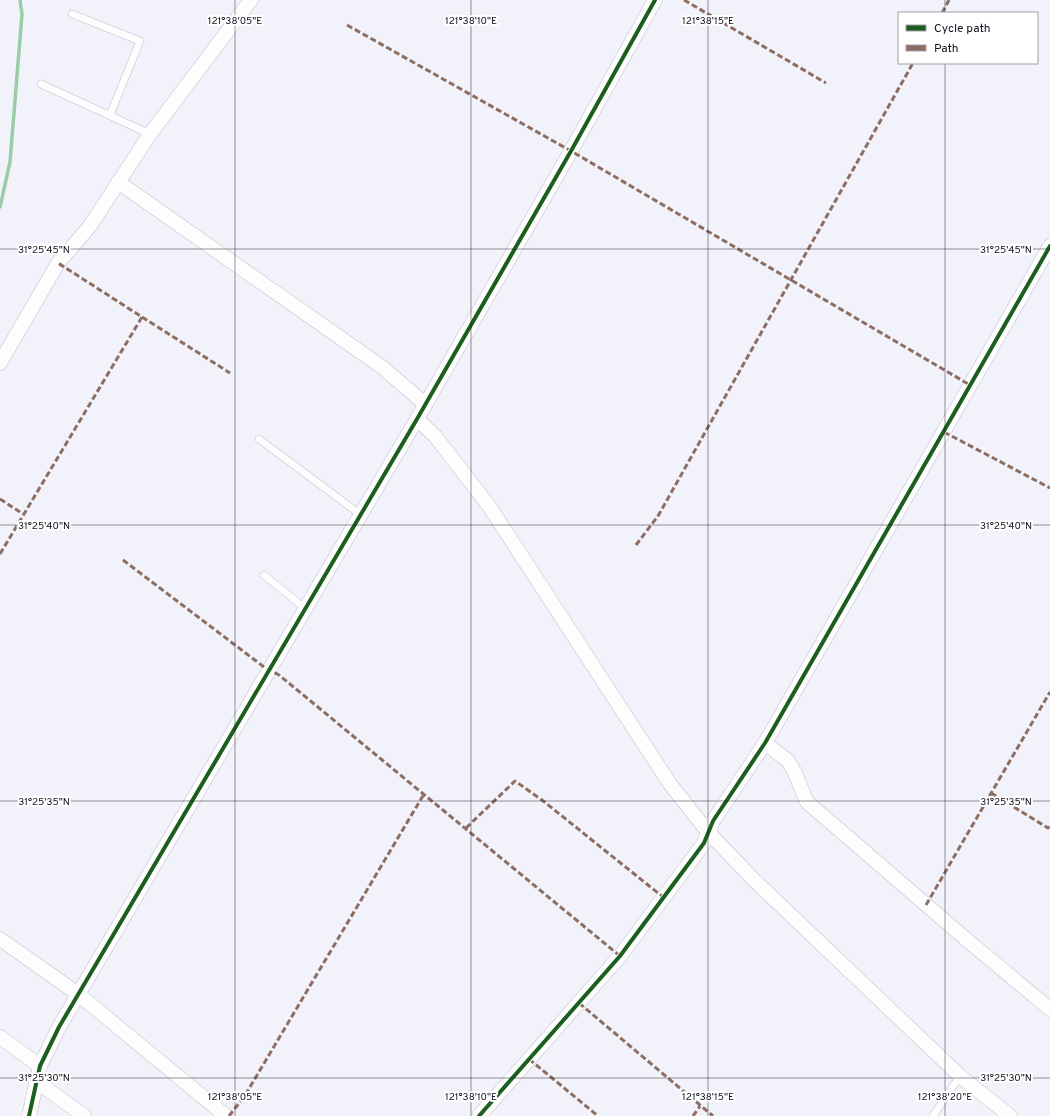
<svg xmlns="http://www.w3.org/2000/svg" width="1050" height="1116" font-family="Overpass,sans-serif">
  <rect width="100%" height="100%" fill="#f2f3fa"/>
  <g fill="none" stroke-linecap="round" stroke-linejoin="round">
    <path stroke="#99cdaa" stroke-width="3.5" d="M0,207l10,-45 12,-148 -2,-14"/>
    <defs>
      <g id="service">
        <path d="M72,14l68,27 -30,74"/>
        <path d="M41,84l109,50"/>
        <path d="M259,439l102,76"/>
        <path d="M264,575l42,34"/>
        <path d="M933,1116l27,-40"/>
      </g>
      <g id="minor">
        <path d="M118,182l264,185 43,37"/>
        <path d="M0,363l58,-100 32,-37 60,-92 101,-134"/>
        <path d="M417,419l18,17 54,70 181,278 38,48 46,48 206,196 50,40"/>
        <path d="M765,743l23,18 6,10 13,31 160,138 83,69"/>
        <path d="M0,939l78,55 148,122"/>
        <path d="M0,1037l40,29"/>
        <path d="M36,1081l48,35"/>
        <path d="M29,1116l11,-50 19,-39 358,-608 154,-268 84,-151"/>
        <path d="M479,1116l141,-160 84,-113 9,-22 52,-78 285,-497"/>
      </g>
    </defs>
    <use href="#service" stroke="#bebfc7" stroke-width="8"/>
    <use href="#minor" stroke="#bebfc7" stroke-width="15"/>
    <use href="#service" stroke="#fdfdfe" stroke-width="7"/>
    <use href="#minor" stroke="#fdfdfe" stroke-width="14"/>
    <g stroke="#8d6e63" stroke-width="3" stroke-dasharray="6 3" stroke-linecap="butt">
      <path d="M684,0l142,83"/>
      <path d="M942,13l7,-13"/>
      <path d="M347,25l224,126 399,234"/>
      <path d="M142,317l88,56"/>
      <path d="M944,432l106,56"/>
      <path d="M0,499l23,15"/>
      <path d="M636,545l22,-29 255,-453"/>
      <path d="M0,554l142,-237 -84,-54"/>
      <path d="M123,560l141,107 15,8 341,281"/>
      <path d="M991,793l57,35 2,-3"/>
      <path d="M466,828l49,-47 27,19 121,97"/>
      <path d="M926,905l124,-213"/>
      <path d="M579,1003l134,113"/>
      <path d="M529,1059l69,57"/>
      <path d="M229,1116l15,-19 180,-303"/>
      <path d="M693,1116l7,-10"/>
    </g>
    <defs>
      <g id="cycleway">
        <path d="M29,1116l11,-50 19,-39 358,-608 154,-268 84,-151"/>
        <path d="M479,1116l141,-160 84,-113 9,-22 52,-78 285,-497"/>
      </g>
    </defs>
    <use href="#cycleway" stroke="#fff" stroke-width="6"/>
    <use href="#cycleway" stroke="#1b5e20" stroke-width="4"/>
  </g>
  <path fill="none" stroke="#11121d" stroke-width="1" stroke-opacity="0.45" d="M235,0v1116M471,0v1116M708,0v1116M945,0v13M945,63v1053M0,249h1050M0,525h1050M0,801h1050M0,1078h1050"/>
  <g font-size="10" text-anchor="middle" fill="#11121d" stroke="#fff" stroke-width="4" stroke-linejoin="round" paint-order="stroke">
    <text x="235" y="24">121°38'05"E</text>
    <text x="471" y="24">121°38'10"E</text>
    <text x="708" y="24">121°38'15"E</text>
    <text x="44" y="253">31°25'45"N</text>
    <text x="1006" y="253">31°25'45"N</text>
    <text x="44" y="529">31°25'40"N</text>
    <text x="1006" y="529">31°25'40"N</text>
    <text x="44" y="805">31°25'35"N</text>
    <text x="1006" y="805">31°25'35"N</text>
    <text x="44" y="1081">31°25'30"N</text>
    <text x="1006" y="1081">31°25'30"N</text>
    <text x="235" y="1100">121°38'05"E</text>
    <text x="471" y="1100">121°38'10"E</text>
    <text x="708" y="1100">121°38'15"E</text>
    <text x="945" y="1100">121°38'20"E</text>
  </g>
  <rect x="898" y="12" width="140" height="52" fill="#ffffff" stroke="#a0a0a5"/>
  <rect x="906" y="25" width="20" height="6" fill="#1b5e20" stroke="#a0a0a5"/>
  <text x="934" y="32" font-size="12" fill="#11121d">Cycle path</text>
  <rect x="906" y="45" width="20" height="6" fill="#8d6e63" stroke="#a0a0a5"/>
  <text x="934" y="52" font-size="12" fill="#11121d">Path</text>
</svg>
